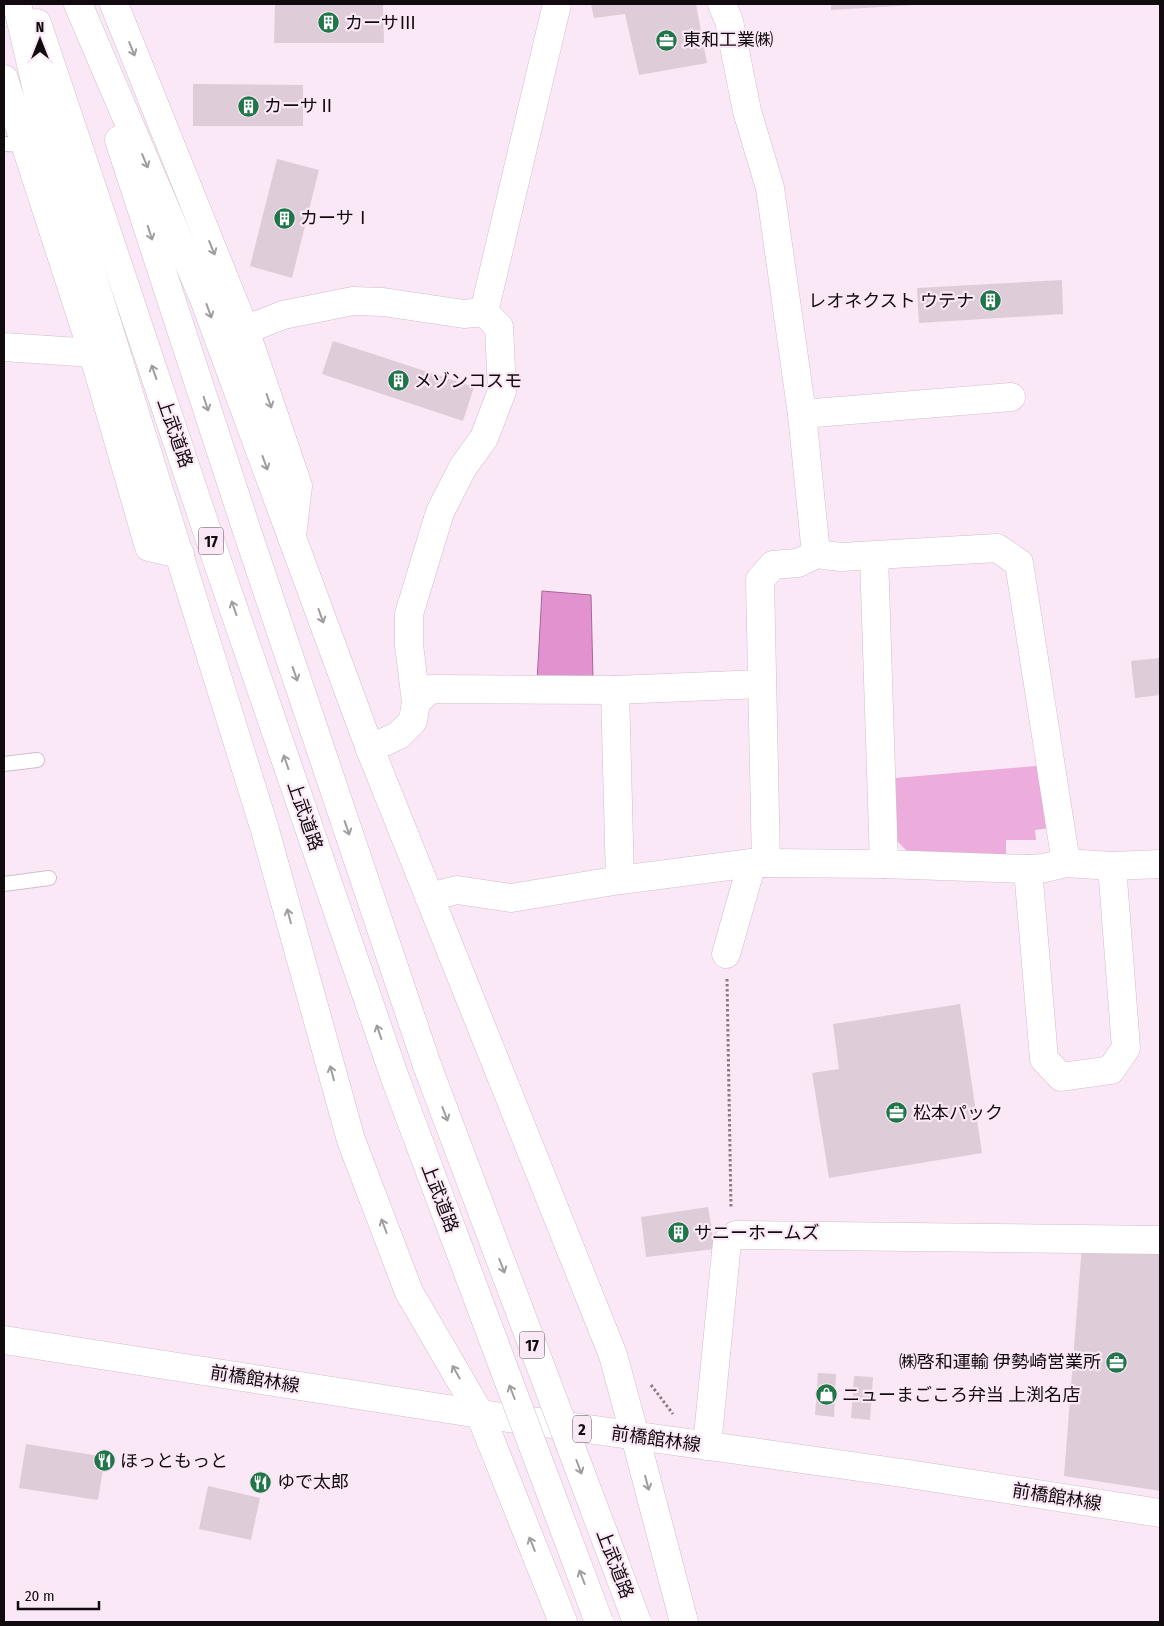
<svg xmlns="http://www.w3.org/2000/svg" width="1164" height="1626" font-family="'Fira Sans Condensed','Noto Sans JP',sans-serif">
  <rect width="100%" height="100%" fill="#fbe8f6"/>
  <path fill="#ecacdc" d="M1036,766l4,4 10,58 -15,2 1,10h-30v17l-94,-1 -15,-15 -2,-63z"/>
  <path fill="#e293cf" stroke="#a36a95" d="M542,591l49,4 2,84 -56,3z"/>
  <g fill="#deccd9">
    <path d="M275,4h108l1,39h-110z"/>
    <path d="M591,4h105l11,59 -68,12 -14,-61 -31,4z"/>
    <path d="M831,4h84v1l-84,5z"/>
    <path d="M193,84l110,1v41h-110z"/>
    <path d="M277,159l42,11 -27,108 -42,-12z"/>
    <path d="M1062,280l1,34 -144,9 -2,-35z"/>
    <path d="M333,341l141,46 -11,34 -141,-47z"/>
    <path d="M1160,658v37l-25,3 -4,-37z"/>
    <path d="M960,1004l22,149 -153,25 -17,-105 27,-4 -6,-45z"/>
    <path d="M708,1207l7,42 -69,8 -5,-40z"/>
    <path d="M1082,1245l78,2v244l-96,-15z"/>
    <path d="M818,1373l18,1 -2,43 -19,-2z"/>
    <path d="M854,1376l19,1 -3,43 -19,-2z"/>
    <path d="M26,1444l79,13 -7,43 -79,-12z"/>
    <path d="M208,1486l52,12 -9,42 -52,-11z"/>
  </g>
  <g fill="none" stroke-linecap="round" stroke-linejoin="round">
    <defs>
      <g id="lane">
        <path d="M4,144l22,1"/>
        <path d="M4,764l33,-4"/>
        <path d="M4,884l45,-6"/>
      </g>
      <g id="street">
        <path d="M114,4l131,326 53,156 -6,50"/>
        <path d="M722,4l7,17 18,90 23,77 32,226 14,140"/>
        <path d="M4,79l89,274 56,194 31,7"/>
        <path d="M484,312l73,-308"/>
        <path d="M245,330l38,-15 70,-14 30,1 81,12 20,-2 15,15 3,64 -18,47 -21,29 -23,45 -31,102v31l7,57"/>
        <path d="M4,347l89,6"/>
        <path d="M802,414l209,-17"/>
        <path d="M874,556l10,308"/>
        <path d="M615,690l5,190"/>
        <path d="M370,749l29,-14 14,-14 3,-19 15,-13 184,1 146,-6"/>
        <path d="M766,863l-6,-283 13,-15 25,-2 18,-9 25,3 156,-9 22,15 47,300"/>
        <path d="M1028,869l16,190 17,18 50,-7 15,-22 -14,-182"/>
        <path d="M429,897l28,-7 54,8 109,-18 132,-17 132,1 144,5 16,-1 22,-5 46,3 48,-2"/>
        <path d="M726,954l26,-91"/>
        <path d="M635,1436l49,186"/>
        <path d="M707,1446l20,-204 9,-7 424,5"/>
      </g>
      <path id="primary" d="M4,1340l476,74 429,60 251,39"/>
      <g id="highway">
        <path d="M17,4l28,120 220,706 86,310 58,152 71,122 83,208"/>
        <path d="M78,4l126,295 166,450 243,606 22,81"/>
        <path d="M37,23l175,523 183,532"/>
        <path d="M119,140l129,394 180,534"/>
      </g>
    </defs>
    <use href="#lane" stroke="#d1becc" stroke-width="16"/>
    <use href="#street" stroke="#d1becc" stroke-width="29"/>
    <use href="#primary" stroke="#d1becc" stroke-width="29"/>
    <use href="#highway" stroke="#d1becc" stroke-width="29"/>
    <g stroke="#877a83" stroke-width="3" stroke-dasharray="2.5 2.5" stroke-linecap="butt">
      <path d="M727,979l4,229"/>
      <path d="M651,1385l22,29"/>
    </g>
    <use href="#lane" stroke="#fff" stroke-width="14"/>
    <use href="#street" stroke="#fff" stroke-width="28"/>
    <use href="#primary" stroke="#fff" stroke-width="28"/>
    <use href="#highway" stroke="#fff" stroke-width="28"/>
    <defs>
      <g id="highway-bridge">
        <path d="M428,1068l209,554"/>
        <path d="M395,1078l204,544"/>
      </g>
    </defs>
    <use href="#highway-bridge" stroke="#d1becc" stroke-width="29" stroke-linecap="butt"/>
    <use href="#highway-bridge" stroke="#fff" stroke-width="28"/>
  </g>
  <defs><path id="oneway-shaft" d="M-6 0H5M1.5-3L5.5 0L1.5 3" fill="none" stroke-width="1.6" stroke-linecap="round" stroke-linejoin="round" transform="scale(1.25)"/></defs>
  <g stroke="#a09d9f">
    <use href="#oneway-shaft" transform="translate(132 49) rotate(68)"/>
    <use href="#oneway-shaft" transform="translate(145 161) rotate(67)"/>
    <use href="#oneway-shaft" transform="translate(150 233) rotate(72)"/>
    <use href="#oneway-shaft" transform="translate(212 248) rotate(68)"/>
    <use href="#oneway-shaft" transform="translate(209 311) rotate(70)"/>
    <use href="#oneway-shaft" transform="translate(154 372) rotate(-109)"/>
    <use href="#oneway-shaft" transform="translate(269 401) rotate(71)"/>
    <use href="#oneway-shaft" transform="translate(206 404) rotate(72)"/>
    <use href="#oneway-shaft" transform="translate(265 463) rotate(70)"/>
    <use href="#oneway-shaft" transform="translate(234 608) rotate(-109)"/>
    <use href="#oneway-shaft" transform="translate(321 616) rotate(70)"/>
    <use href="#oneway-shaft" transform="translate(295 674) rotate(71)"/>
    <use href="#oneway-shaft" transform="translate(286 762) rotate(-109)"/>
    <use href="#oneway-shaft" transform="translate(347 828) rotate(71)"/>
    <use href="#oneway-shaft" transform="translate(289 916) rotate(-105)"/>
    <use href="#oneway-shaft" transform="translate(379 1032) rotate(-109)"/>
    <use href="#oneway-shaft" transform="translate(332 1073) rotate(-105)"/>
    <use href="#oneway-shaft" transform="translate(445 1114) rotate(69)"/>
    <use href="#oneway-shaft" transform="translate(384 1226) rotate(-111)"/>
    <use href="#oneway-shaft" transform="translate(502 1266) rotate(69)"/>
    <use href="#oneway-shaft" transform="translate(456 1372) rotate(-120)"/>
    <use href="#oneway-shaft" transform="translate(512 1392) rotate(-111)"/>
    <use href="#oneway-shaft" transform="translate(579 1467) rotate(69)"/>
    <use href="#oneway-shaft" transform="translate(647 1483) rotate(75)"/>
    <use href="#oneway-shaft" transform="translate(532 1544) rotate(-112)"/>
    <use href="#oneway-shaft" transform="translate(582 1577) rotate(-111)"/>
  </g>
  <defs>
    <symbol id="building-disc" viewBox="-11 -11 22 22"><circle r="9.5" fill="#217649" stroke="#fbe8f6"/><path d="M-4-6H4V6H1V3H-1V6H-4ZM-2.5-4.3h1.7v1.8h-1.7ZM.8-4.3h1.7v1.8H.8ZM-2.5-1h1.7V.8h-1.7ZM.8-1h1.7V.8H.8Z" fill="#fff"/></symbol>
    <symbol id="office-disc" viewBox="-11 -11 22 22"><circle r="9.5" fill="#217649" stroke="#fbe8f6"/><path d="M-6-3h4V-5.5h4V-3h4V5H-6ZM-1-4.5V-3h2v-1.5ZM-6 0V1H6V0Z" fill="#fff"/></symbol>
    <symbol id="shop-disc" viewBox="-11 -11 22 22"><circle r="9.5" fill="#217649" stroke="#fbe8f6"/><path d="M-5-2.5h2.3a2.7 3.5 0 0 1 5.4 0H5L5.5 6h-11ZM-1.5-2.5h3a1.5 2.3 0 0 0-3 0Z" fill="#fff"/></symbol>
    <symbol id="restaurant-disc" viewBox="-11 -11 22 22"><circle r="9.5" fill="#217649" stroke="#fbe8f6"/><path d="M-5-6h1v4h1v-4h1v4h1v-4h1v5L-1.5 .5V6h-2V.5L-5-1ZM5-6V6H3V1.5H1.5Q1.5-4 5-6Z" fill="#fff"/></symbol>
  </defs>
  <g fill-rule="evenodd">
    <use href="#building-disc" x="316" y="10" width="25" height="25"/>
    <use href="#office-disc" x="654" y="28" width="25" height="25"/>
    <use href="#building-disc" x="236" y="94" width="25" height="25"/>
    <use href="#building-disc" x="272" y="206" width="25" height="25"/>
    <use href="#building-disc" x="978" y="288" width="25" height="25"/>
    <use href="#building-disc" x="386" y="368" width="25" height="25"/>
    <use href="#office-disc" x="884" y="1100" width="25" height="25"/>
    <use href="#building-disc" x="666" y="1220" width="25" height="25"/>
    <use href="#office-disc" x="1104" y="1350" width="25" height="25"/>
    <use href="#shop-disc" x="814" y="1382" width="25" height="25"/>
    <use href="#restaurant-disc" x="92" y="1448" width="25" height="25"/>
    <use href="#restaurant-disc" x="248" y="1470" width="25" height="25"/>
  </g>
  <g text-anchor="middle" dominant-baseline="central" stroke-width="4.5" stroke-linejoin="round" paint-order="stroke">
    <g fill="#fbe8f6" stroke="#574d54" stroke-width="1">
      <rect x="198.5" y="527.5" width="25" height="27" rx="4"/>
      <rect x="519.5" y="1331.5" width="25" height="27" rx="4"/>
      <rect x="573" y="1415.5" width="18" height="27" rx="4"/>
    </g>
    <g font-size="16" font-weight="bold" fill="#110b0f">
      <text x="211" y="541">17</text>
      <text x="532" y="1345">17</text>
      <text x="582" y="1429">2</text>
    </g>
    <g font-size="18" fill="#110b0f" stroke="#fbe8f6" text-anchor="start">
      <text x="345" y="23">カーサⅢ</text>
      <text x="683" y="40">東和工業㈱</text>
      <text x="264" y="106">カーサⅡ</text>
      <text x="300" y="218">カーサⅠ</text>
      <text x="974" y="301" text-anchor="end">レオネクスト ウテナ</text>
      <text x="414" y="381">メゾンコスモ</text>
      <text x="913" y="1113">松本パック</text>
      <text x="694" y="1233">サニーホームズ</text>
      <text x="1101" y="1362" text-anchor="end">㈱啓和運輸 伊勢崎営業所</text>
      <text x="842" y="1395">ニューまごころ弁当 上渕名店</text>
      <text x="120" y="1461">ほっともっと</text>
      <text x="277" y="1482">ゆで太郎</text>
    </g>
    <g font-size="18" fill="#110b0f" stroke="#fbe8f6">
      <text transform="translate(175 433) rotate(71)">上武道路</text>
      <text transform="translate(305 816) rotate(71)">上武道路</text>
      <text transform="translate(440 1198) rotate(69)">上武道路</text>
      <text transform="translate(255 1379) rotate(9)">前橋館林線</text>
      <text transform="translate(656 1439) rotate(8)">前橋館林線</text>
      <text transform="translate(1057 1497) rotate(9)">前橋館林線</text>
      <text transform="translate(615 1564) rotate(69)">上武道路</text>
    </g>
  </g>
  <rect width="1164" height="1626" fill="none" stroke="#110b0f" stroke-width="10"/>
  <g transform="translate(40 40)" stroke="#fbe8f6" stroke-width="4" paint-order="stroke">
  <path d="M0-4L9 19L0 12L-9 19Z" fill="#110b0f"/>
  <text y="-8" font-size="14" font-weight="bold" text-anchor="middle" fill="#110b0f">N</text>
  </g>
  <path d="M18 1601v8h81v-8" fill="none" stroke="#110b0f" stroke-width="2.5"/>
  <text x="25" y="1601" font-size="15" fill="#110b0f" stroke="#fbe8f6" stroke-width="4" paint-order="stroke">20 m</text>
</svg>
